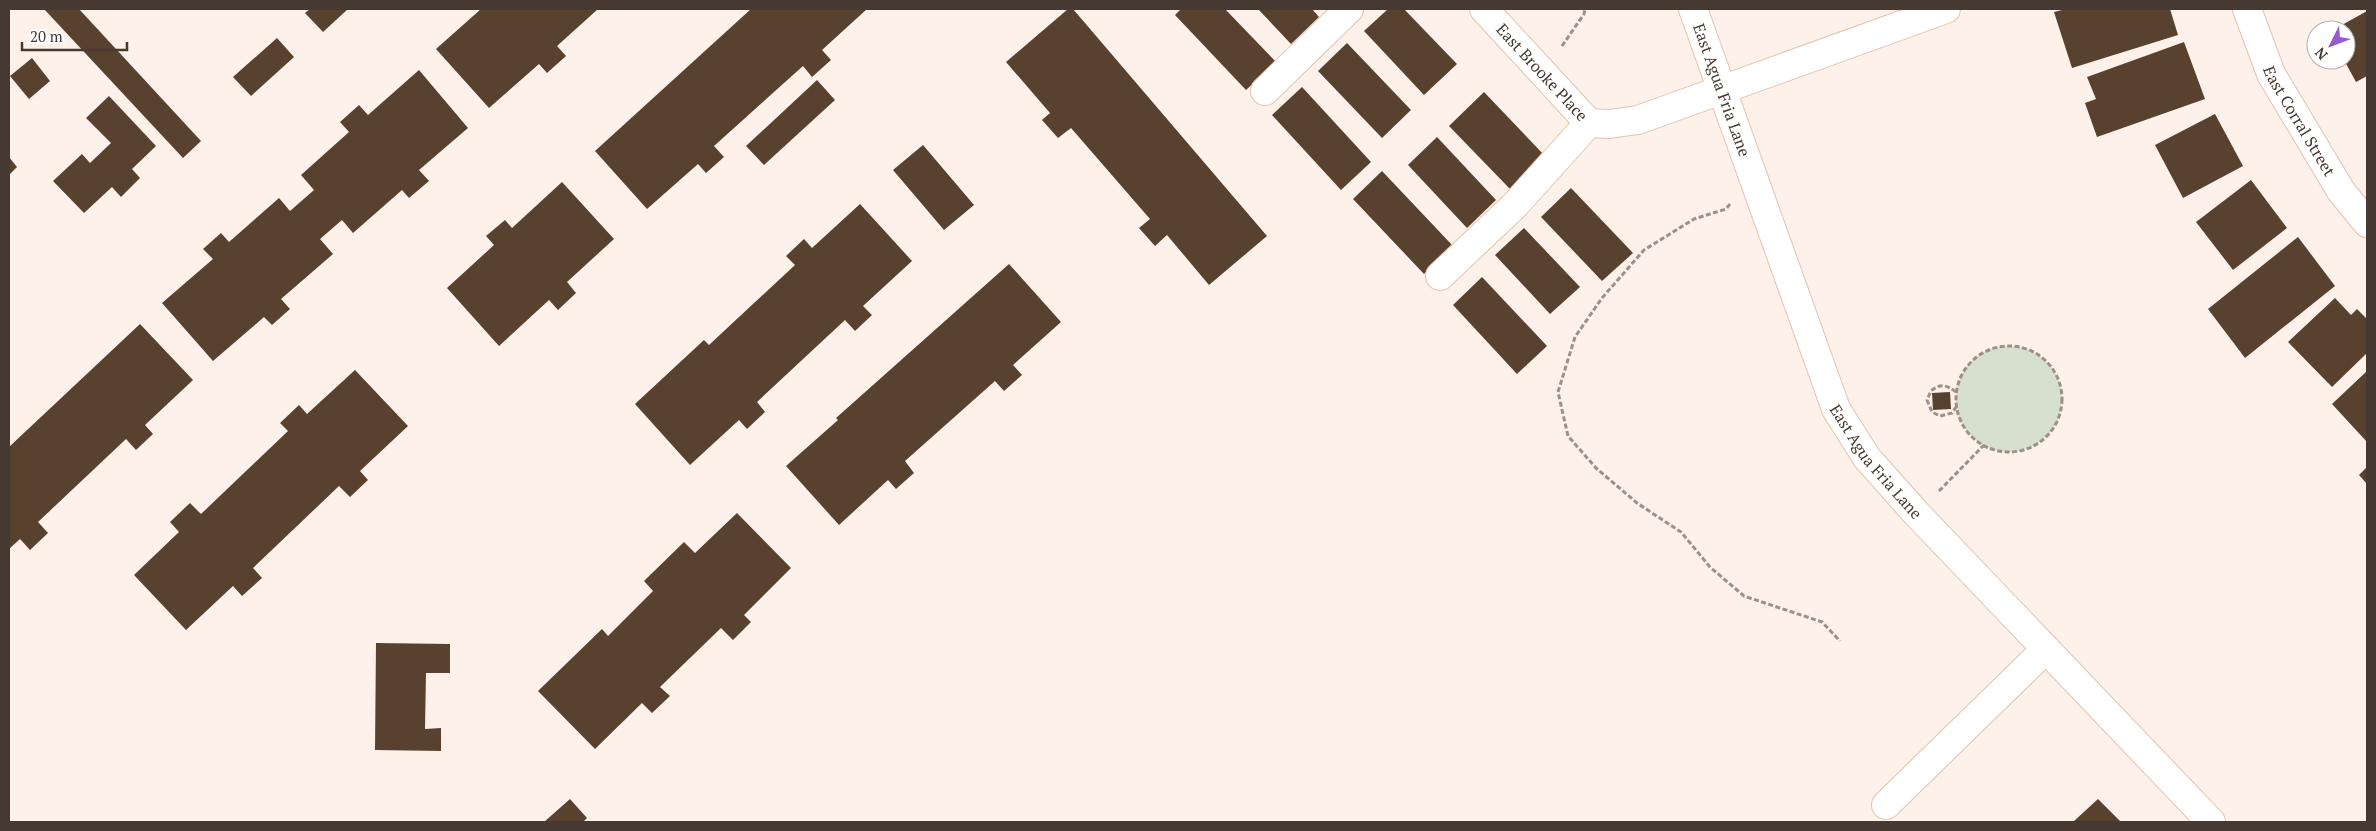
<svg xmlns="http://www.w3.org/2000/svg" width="2376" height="831" font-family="'PT Serif',serif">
  <rect width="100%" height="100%" fill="#fdf1e9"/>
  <circle fill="#d7dfce" cx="2009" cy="399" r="53"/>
  <g fill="#594130">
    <path d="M44,9h35l122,132 -18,17z"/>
    <path d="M310,9h38l-25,23 -18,-19z"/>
    <path d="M481,9h117l-41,37 9,10 -19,17 -8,-9 -50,44 -53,-59z"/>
    <path d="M751,9h116l-45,41 9,10 -19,17 -9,-11 -89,80 10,11 -18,16 -8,-9 -51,45 -52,-58z"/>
    <path d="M1068,9h5l194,227 -58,49 -42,-50 -12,11 -16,-18 11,-9 -79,-91 -13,10 -16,-18 8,-7 -44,-51z"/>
    <path d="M1181,9h44l51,53 -30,28 -71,-75z"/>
    <path d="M1258,9h54l7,8 -28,27z"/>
    <path d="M1388,9h16l53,55 -33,31 -60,-64z"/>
    <path d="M2066,9h104l8,26 -106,33 -18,-56z"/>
    <path d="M2367,11v65l-11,6 -12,-22h2v-30h-13z"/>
    <path d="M277,38l17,19 -43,39 -18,-19z"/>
    <path d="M2184,42l21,57 -108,38 -12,-34 11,-4 -9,-22z"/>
    <path d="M1347,43l64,67 -29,28 -64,-67z"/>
    <path d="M32,58l18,23 -21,18 -19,-23z"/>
    <path d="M419,70l49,58 -49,42 10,11 -20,17 -7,-8 -49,43 -11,-13 -22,19 13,15 -52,45 9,10 -18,16 -8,-8 -51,44 -51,-58 51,-44 -10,-10 18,-16 8,9 50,-44 11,13 24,-21 -13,-15 48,-43 -9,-10 19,-17 9,10z"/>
    <path d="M817,80l18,20 -71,65 -18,-19z"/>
    <path d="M1302,87l69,75 -30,28 -69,-75z"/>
    <path d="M1484,92l61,64 -35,33 -61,-63z"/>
    <path d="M109,96l47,50 -24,23 8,9 -19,19 -9,-10 -28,26 -31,-32 29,-27 8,9 21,-20 -25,-25z"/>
    <path d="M2215,114l28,52 -60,32 -28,-53z"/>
    <path d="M1437,137l59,63 -29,28 -59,-63z"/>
    <path d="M923,145l51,60 -30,25 -51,-60z"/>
    <path d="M9,157l8,10 -8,8z"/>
    <path d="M1382,171l71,75 -29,28 -71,-75z"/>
    <path d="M2251,180l36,48 -54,42 -37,-48z"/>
    <path d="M562,182l52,57 -47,43 9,11 -18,17 -9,-10 -50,46 -52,-58 47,-43 -8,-9 19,-16 7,8z"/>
    <path d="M1571,188l62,65 -31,28 -61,-64z"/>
    <path d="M860,204l52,57 -49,45 9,9 -17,16 -10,-11 -88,82 8,10 -18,17 -8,-9 -49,45 -55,-61 69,-64 5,5 86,-80 -9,-9 18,-17 8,9z"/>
    <path d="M1524,228l56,59 -30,27 -55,-59z"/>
    <path d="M2298,237l37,49 -90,72 -37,-49z"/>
    <path d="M1009,264l52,58 -48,43 9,10 -18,16 -9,-10 -90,80 9,12 -18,16 -8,-9 -49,45 -53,-59 52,-46 -2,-2z"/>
    <path d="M1482,277l65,69 -30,28 -64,-69z"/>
    <path d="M2335,298l16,17 6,-6 10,10v34l-35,34 -44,-45z"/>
    <path d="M140,324l53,56 -48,45 8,9 -17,16 -10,-11 -88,83 10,11 -18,17 -10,-11 -11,10v-102z"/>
    <path d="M355,370l53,56 -48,45 8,9 -18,17 -11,-11 -86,82 9,10 -20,18 -9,-10 -47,44 -52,-55 45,-43 -9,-10 20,-19 11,11 87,-83 -8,-8 19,-18 8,9z"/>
    <path d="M2367,371v71l-35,-38z"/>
    <path d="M1950,392l1,17 -18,1 -1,-17z"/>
    <path d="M2367,467v17l-8,-9z"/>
    <path d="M737,513l54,55 -47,47 7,7 -18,18 -12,-12 -61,59 10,9 -18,17 -10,-10 -47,46 -57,-58 64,-62 6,7 45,-45 -9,-10 40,-39 11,11z"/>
    <path d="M376,643l74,1v29h-24l-1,56 16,-1v23l-66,-1z"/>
    <path d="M570,799l17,19 -4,4h-39z"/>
    <path d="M2098,799l23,23h-48z"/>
  </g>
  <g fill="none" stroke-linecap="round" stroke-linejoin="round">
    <defs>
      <g id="minor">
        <path id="s1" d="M1484,9l105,114 20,1 29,-4 308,-111"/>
        <path id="s2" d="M1693,9l143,400 31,49 49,55 295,309"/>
        <path id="s3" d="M2247,9l24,65 70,117 26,32"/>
        <path d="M1265,91l84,-82"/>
        <path d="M1440,276l74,-70 75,-83"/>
        <path d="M1886,805l160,-156"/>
      </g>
    </defs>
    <use href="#minor" stroke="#e2c4b0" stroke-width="30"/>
    <g stroke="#9c9088" stroke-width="3" stroke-dasharray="5 2.5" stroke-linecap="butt">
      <path d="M1562,46l22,-32 1,-5"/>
      <path d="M1730,204l-4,5 -32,10 -50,31 -42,48 -27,39 -17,55 10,44 28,32 41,35 44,29 29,35 34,29 78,26 18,19"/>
      <circle cx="2009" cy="399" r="53"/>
      <path d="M1956,392c-9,-7 -16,-9 -25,-1l-4,9 5,12 8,4 12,-3 4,-6"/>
      <path d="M1939,491l45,-46"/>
    </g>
    <use href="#minor" stroke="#fff" stroke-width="28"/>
  </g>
  <g text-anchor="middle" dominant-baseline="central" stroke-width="5" stroke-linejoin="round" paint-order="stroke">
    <g font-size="16" fill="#453931" stroke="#fff">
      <text stroke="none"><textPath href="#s1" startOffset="86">East Brooke Place</textPath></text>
      <text stroke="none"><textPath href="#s2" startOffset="86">East Agua Fria Lane</textPath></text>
      <text stroke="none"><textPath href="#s3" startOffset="124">East Corral Street</textPath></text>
      <text stroke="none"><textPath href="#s2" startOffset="491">East Agua Fria Lane</textPath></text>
    </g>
  </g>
  <rect width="2376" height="831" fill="none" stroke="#453931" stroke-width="20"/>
  <g transform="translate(2331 45) rotate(228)"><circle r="24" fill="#ffffff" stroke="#b5b0ad"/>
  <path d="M0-4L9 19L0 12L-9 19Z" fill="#975ad1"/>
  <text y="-8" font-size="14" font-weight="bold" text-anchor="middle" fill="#453931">N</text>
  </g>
  <path d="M22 42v8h105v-8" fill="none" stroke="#453931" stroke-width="2.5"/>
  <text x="30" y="42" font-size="15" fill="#453931" stroke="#ffffff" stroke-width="4" paint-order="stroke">20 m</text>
</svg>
